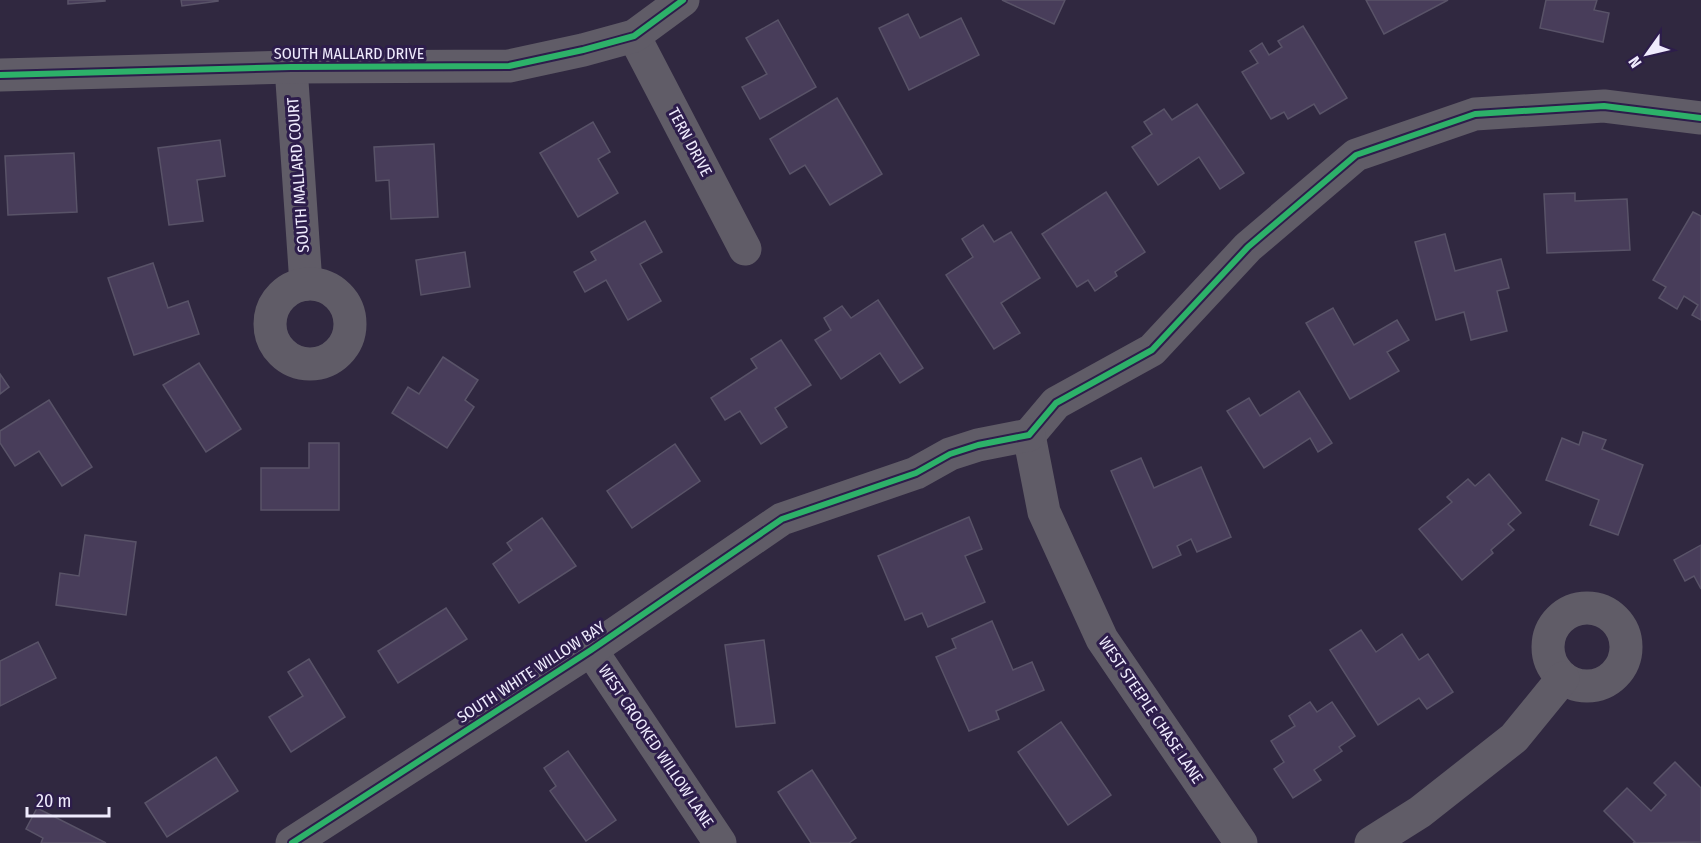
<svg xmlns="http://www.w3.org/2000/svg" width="1701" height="843" font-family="'Fira Sans Condensed',sans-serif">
  <rect width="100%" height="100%" fill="#302840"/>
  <g fill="#483d5a" stroke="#595368" stroke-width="1.5">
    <path d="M68,0h37v1l-37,3z"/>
    <path d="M181,0h37v1l-36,5z"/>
    <path d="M1002,0h63l-11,24z"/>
    <path d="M1366,0h82l-64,34z"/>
    <path d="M1546,0h51l-3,10 15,3 -6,29 -63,-14z"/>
    <path d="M908,14l12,24 41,-20 18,37 -70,35 -30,-62z"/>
    <path d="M778,20l38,67 -56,32 -18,-32 25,-13 -21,-36z"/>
    <path d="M1303,26l44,72 -27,16 -6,-10 -26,15 -4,-7 -13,7 -29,-47 16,-9 -8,-12 12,-8 7,12 13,-8 -4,-6z"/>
    <path d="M837,98l45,76 -52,31 -25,-40 -15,9 -20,-35z"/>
    <path d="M1197,104l47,69 -24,16 -21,-32 -41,28 -26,-38 20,-13 -8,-12 20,-13 8,11z"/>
    <path d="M593,122l17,30 -12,7 20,34 -40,24 -38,-64z"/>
    <path d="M220,140l5,36 -28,4 6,41 -34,4 -11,-77z"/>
    <path d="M434,144l4,73 -47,2 -2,-39 -13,1 -2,-34z"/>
    <path d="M74,153l3,59 -69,3 -3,-59z"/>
    <path d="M1106,192l39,60 -30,20 2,4 -22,15 -7,-11 -11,7 -35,-53z"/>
    <path d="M1575,193v8l52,-2 3,51 -83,3 -3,-59z"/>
    <path d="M1693,212l8,4v104l-9,-5 6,-10 -14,-9 -7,13 -18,-11 7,-11 -13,-7z"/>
    <path d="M645,221l17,31 -22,12 21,37 -33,19 -22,-40 -21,12 -11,-20 22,-12 -5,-8z"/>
    <path d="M983,225l11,17 17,-10 29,46 -39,25 19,30 -26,16 -48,-74 27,-18 -11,-18z"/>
    <path d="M1445,234l10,37 46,-12 8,29 -12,3 10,40 -36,9 -7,-28 -28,8 -21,-78z"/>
    <path d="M465,252l5,35 -49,8 -5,-35z"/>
    <path d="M153,263l15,45 20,-7 11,33 -65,21 -26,-77z"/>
    <path d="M878,300l45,68 -23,15 -20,-30 -39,26 -26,-39 16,-10 -7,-12 18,-12 9,12z"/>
    <path d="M1333,308l21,37 43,-25 12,20 -22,12 12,19 -49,28 -44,-76z"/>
    <path d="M781,340l30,45 -36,23 12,19 -26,17 -21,-33 -15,9 -14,-22 46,-30 -6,-9z"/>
    <path d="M443,357l35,23 -13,20 9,7 -27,41 -55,-35 16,-26 11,7z"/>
    <path d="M199,363l42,66 -35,23 -43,-67z"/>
    <path d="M0,374l9,13 -9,7z"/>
    <path d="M1299,391l33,52 -14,9 -8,-14 -46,30 -37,-57 22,-13 11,18z"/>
    <path d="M49,400l43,67 -30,19 -23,-35 -24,15 -15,-23v-12z"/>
    <path d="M1583,432l23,8 -4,9 41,16 -25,70 -28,-10 9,-25 -53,-20 16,-42 17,7z"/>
    <path d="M309,443h30v67h-78v-42h48z"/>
    <path d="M675,444l25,37 -68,47 -25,-37z"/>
    <path d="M1141,458l13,30 47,-21 30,70 -34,15 -6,-13 -14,7 4,9 -28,13 -42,-97z"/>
    <path d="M1489,474l32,39 -13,11 6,6 -23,20 2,3 -31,27 -43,-51 33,-27 -5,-5 21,-18 7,7z"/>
    <path d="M969,517l13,32 -17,7 20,46 -57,25 -6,-14 -17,7 -27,-64z"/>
    <path d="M542,518l34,48 -57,37 -26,-39 19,-14 -5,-7z"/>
    <path d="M85,535l51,7 -10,73 -70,-10 4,-32 19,3z"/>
    <path d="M1701,545v44l-7,-13 -9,5 -11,-21z"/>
    <path d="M446,608l21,31 -69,44 -20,-32z"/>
    <path d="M992,621l21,49 19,-8 12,28 -48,21 3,8 -30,12 -33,-74 20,-9 -4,-9z"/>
    <path d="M1361,630l15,22 26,-18 17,26 9,-6 25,38 -26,17 -8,-11 -41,27 -48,-75z"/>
    <path d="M764,640l11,83 -39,4 -11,-82z"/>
    <path d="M38,642l18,36 -56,28v-45z"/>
    <path d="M309,659l36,58 -54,35 -22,-35 34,-21 -15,-24z"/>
    <path d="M1310,702l7,10 15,-10 23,34 -16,11 3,4 -28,19 7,10 -28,18 -19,-29 10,-7 -13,-21 24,-15 -6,-10z"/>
    <path d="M1061,722l50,73 -43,30 -50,-73z"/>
    <path d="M568,751l48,69 -30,21 -36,-50 6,-5 -12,-18z"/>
    <path d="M216,757l22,34 -71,46 -22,-34z"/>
    <path d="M1675,762l26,26v54l-68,1 2,-1 -31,-31 23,-23 24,23 15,-16 -12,-12z"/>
    <path d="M812,770l44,68 -7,5h-38l-33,-51z"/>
    <path d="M37,808l69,35h-65l2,-5 -17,-9z"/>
  </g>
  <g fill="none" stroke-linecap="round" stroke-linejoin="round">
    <g stroke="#605c67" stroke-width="33">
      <path d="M634,36l111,213"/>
      <path d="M291,67l15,217"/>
      <path d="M0,75l291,-8 218,-1 74,-16 51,-14 49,-36"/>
      <circle cx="310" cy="324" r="40"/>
      <path d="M1029,435l27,-32 96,-53 96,-103 108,-92 119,-41 129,-8 97,12"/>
      <path d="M1029,435l15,77 58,127 139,204"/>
      <circle cx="1587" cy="647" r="39"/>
      <path d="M591,650l129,193"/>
      <path d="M292,843l299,-193 191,-131 134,-46 34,-19 28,-9 51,-10"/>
      <path d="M1371,843l49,-31 94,-74 49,-60"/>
    </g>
    <defs>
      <g id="cycleway">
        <path d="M0,75l291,-8 218,-1 74,-16 51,-14 49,-36"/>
        <path d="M292,843l299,-193 191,-131 134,-46 34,-19 28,-9 51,-10 27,-32 96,-53 96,-103 108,-92 119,-41 129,-8 97,12"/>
      </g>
    </defs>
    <use href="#cycleway" stroke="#2d1d4b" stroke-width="10"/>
    <use href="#cycleway" stroke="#2db169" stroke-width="6"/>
  </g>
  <g text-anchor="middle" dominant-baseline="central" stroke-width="6" stroke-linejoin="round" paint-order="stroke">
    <g font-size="16" fill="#efebfd" stroke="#2d1d4b">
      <text x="349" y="53">SOUTH MALLARD DRIVE</text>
      <text transform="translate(690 142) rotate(62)">TERN DRIVE</text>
      <text transform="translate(298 175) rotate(-94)">SOUTH MALLARD COURT</text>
      <text transform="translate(531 672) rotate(-33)">SOUTH WHITE WILLOW BAY</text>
      <text transform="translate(1151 710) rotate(56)">WEST STEEPLE CHASE LANE</text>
      <text transform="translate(656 746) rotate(56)">WEST CROOKED WILLOW LANE</text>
    </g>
  </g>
  <g transform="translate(1647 54) rotate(236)" stroke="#2d1d4b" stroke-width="4.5" paint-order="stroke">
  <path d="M0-4.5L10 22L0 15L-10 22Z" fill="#efebfd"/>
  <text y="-9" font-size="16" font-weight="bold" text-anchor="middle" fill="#efebfd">N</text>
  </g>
  <path d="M27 807v9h82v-9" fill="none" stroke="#efebfd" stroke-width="3"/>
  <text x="36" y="807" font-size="18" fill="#efebfd" stroke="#2d1d4b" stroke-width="4.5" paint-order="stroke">20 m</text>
</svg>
